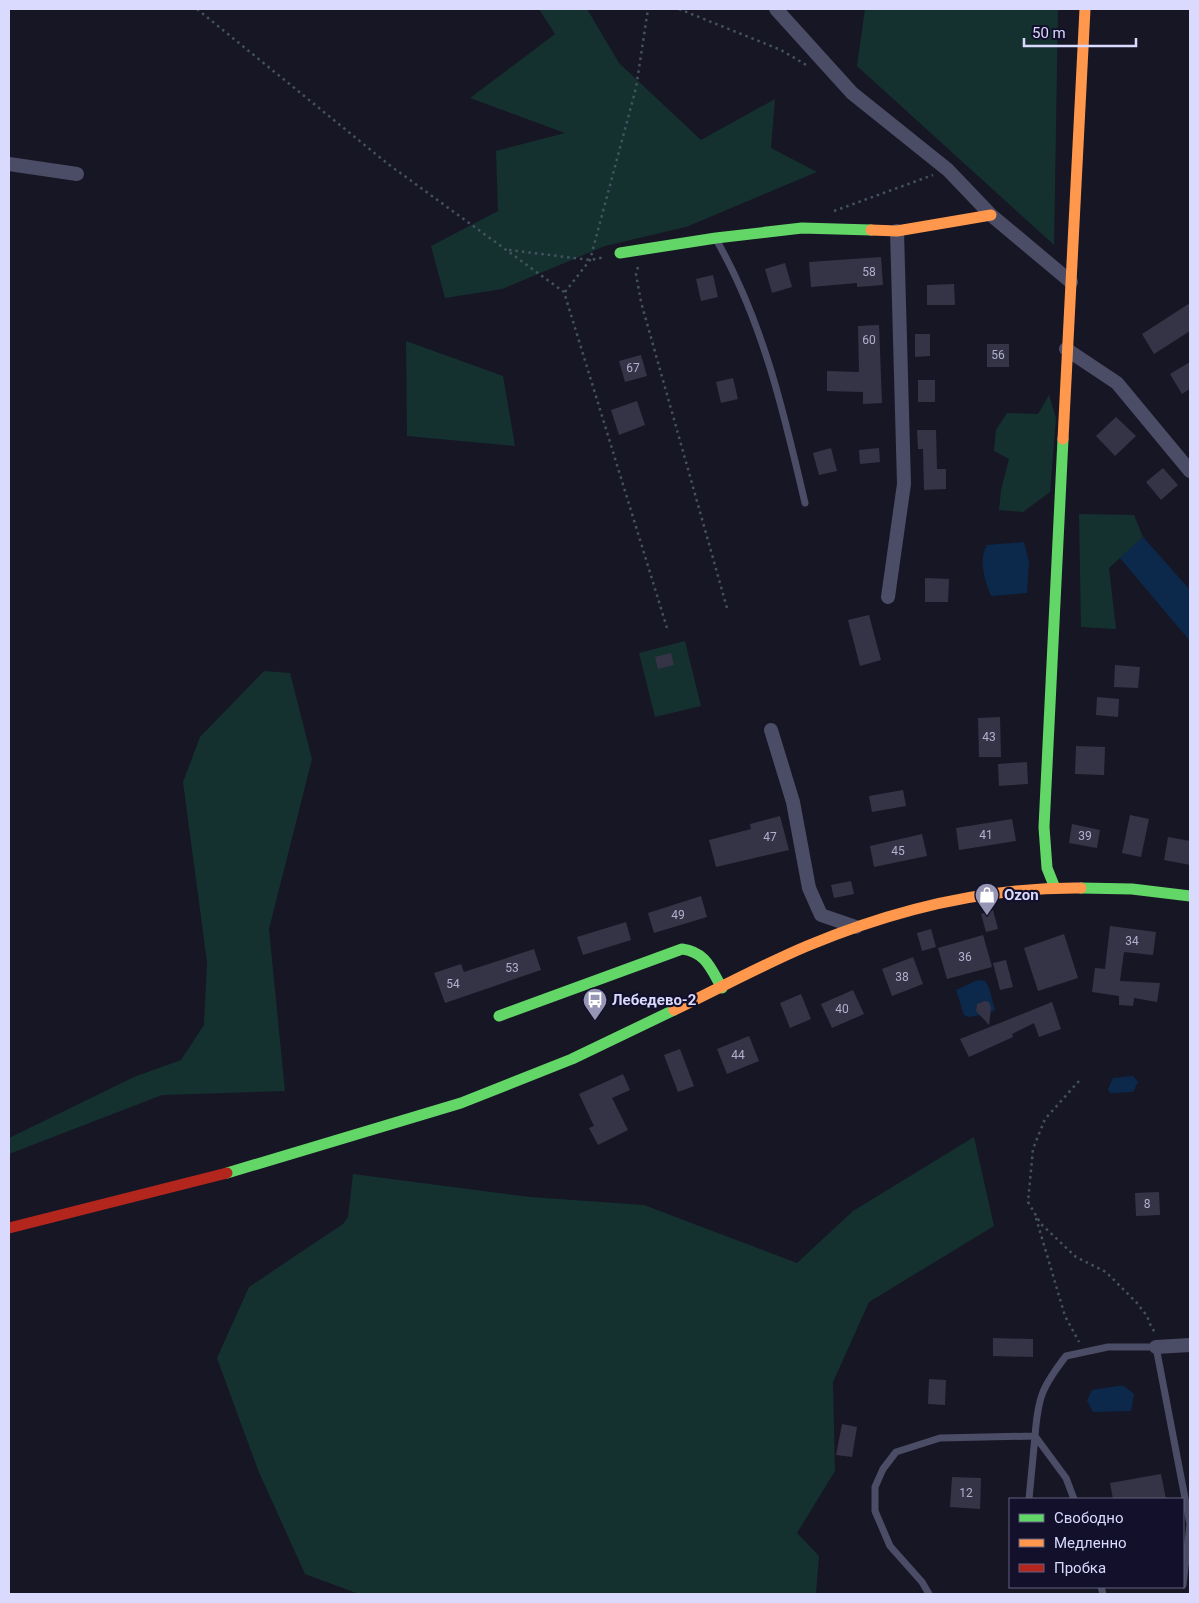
<svg xmlns="http://www.w3.org/2000/svg" width="1199" height="1603" font-family="Roboto,sans-serif">
  <rect width="100%" height="100%" fill="#171625"/>
  <g fill="#14312f">
    <path d="M539,9h48l32,54 82,77 74,-41 -4,49 46,24 -131,55 -81,19 -103,43 -57,9 -14,-52 67,-35 -2,-60 69,-18 -95,-35 85,-64z"/>
    <path d="M865,9h193l-4,236 -197,-179z"/>
    <path d="M406,341l97,35 12,70 -108,-10z"/>
    <path d="M1049,395l7,23 -6,74 -27,20 -24,-2 2,-20 8,-31 -15,-8 2,-21 11,-17 31,1z"/>
    <path d="M1079,514l55,1 9,22 -34,31 7,61 -35,-2z"/>
    <path d="M685,641l16,65 -46,11 -16,-64z"/>
    <path d="M264,671l26,2 22,86 -43,170 16,162 -123,4 -153,59v-16l125,-61 47,-17 23,-35 3,-63 -24,-180 17,-45z"/>
    <path d="M974,1137l20,89 -125,76 -36,80 2,89 -38,62 22,23 -3,38h-457l-54,-20 -47,-104 -41,-112 32,-71 94,-63 5,-7 5,-43 177,23 114,8 153,58 56,-52z"/>
  </g>
  <g fill="#0c294b">
    <path d="M1143,537l47,53v51l-70,-83z"/>
    <path d="M1024,542l5,20 -2,31 -36,3c-6,-15 -13,-36 -4,-51z"/>
    <path d="M978,980l7,1 4,7 6,22 -5,3 -4,-11 -4,-1 -6,5v5l4,4 -11,2 -5,-2 -8,-25z"/>
    <path d="M1133,1076l5,6 -5,10 -23,1 -2,-4 5,-11z"/>
    <path d="M1118,1386h6l10,8 -3,17 -38,1 -6,-11 5,-11z"/>
  </g>
  <g fill="#353446">
    <path d="M881,257l2,28 -26,2v-4l-46,4 -2,-25z"/>
    <path d="M785,263l7,24 -20,6 -7,-24z"/>
    <path d="M713,275l5,22 -17,4 -5,-22z"/>
    <path d="M954,284l1,21h-28v-20z"/>
    <path d="M1190,303v28l-36,23 -12,-20z"/>
    <path d="M879,325l3,78 -19,1v-12l-36,-1v-20l32,1 -1,-46z"/>
    <path d="M915,334h15v22l-15,1z"/>
    <rect x="987" y="344" width="22" height="23"/>
    <path d="M641,355l6,21 -22,6 -6,-21z"/>
    <path d="M1190,362v27l-8,5 -12,-20z"/>
    <path d="M733,378l5,21 -17,4 -5,-21z"/>
    <rect x="918" y="380" width="17" height="22"/>
    <path d="M637,401l8,24 -26,10 -8,-25z"/>
    <path d="M1116,417l20,19 -21,20 -19,-20z"/>
    <path d="M917,430h19l1,39h9v20l-22,1 -1,-41h-5z"/>
    <path d="M831,448l6,23 -18,4 -6,-22z"/>
    <path d="M879,448l1,14 -20,2 -1,-14z"/>
    <path d="M1163,468l15,17 -17,15 -15,-18z"/>
    <path d="M925,578l24,1 -1,23h-23z"/>
    <path d="M869,615l12,45 -21,6 -12,-46z"/>
    <path d="M671,653l3,12 -16,4 -3,-12z"/>
    <path d="M1115,665l25,2 -2,21 -24,-1z"/>
    <path d="M1097,697l22,2 -1,18 -22,-2z"/>
    <path d="M1000,717l1,40h-22l-1,-39z"/>
    <path d="M1076,746l29,1 -1,28 -29,-1z"/>
    <path d="M1027,762l1,22 -29,2 -1,-22z"/>
    <path d="M903,790l3,16 -34,6 -3,-16z"/>
    <path d="M1130,815l19,4 -8,38 -19,-4z"/>
    <path d="M780,816l9,34 -73,17 -7,-27 42,-11 -1,-5z"/>
    <path d="M1012,819l4,22 -57,9 -3,-22z"/>
    <path d="M1072,824l28,6 -3,18 -28,-5z"/>
    <path d="M922,834l5,22 -53,11 -4,-21z"/>
    <path d="M1168,837l22,4v24l-26,-5z"/>
    <path d="M851,881l3,13 -20,4 -3,-13z"/>
    <path d="M701,896l6,21 -53,16 -6,-20z"/>
    <path d="M993,910l5,19 -12,3 -5,-18z"/>
    <path d="M626,922l5,18 -48,15 -6,-18z"/>
    <path d="M1110,926l46,6 -3,23 -29,-3 -4,29 40,2 -3,19 -23,-4 -1,8 -14,-1v-9l-27,-4 3,-24 10,1z"/>
    <path d="M931,929l5,18 -14,4 -5,-18z"/>
    <path d="M1064,934l14,44 -40,13 -14,-43z"/>
    <path d="M983,935l9,32 -45,12 -9,-31z"/>
    <path d="M534,949l7,21 -96,33 -11,-30 27,-9 3,8z"/>
    <path d="M913,957l10,27 -31,12 -10,-27z"/>
    <path d="M1006,960l7,27 -13,3 -7,-27z"/>
    <path d="M853,990l11,24 -32,14 -11,-24z"/>
    <path d="M801,994l10,25 -21,9 -10,-25z"/>
    <path d="M984,1001l5,1 2,6 -2,17 -13,-14 1,-7z"/>
    <path d="M1052,1002l9,27 -22,8 -5,-14 -22,11 1,3 -44,20 -9,-18z"/>
    <path d="M749,1036l10,25 -32,13 -10,-25z"/>
    <path d="M680,1049l14,37 -16,6 -14,-37z"/>
    <path d="M623,1074l7,16 -18,8 16,32 -30,15 -9,-17 5,-2 -15,-32z"/>
    <path d="M1159,1192l1,23 -24,1 -1,-23z"/>
    <path d="M993,1338l40,1v18l-40,-1z"/>
    <path d="M929,1379l17,1 -1,25 -17,-1z"/>
    <path d="M842,1424l15,3 -5,30 -16,-2z"/>
    <path d="M1161,1474l5,25h-53l-3,-16z"/>
    <path d="M952,1477l29,1 -1,31 -30,-2z"/>
  </g>
  <g fill="none" stroke-linecap="round" stroke-linejoin="round">
    <g stroke="#435260" stroke-width="2.5" stroke-dasharray="2.5 4" stroke-linecap="butt">
      <path d="M197,9l191,155 176,128 103,336"/>
      <path d="M679,9l102,41 27,16"/>
      <path d="M834,211l99,-36"/>
      <path d="M509,250l81,10 15,-3"/>
      <path d="M638,267l-2,7 5,28 86,306"/>
      <path d="M565,292l25,-32 46,-172 12,-79"/>
      <path d="M1079,1081l-34,38 -12,30 -5,53 13,22 35,33 30,15 31,31 10,13 5,13 5,4"/>
      <path d="M1036,1218l29,98 14,26"/>
    </g>
    <g stroke="#4b4c65" stroke-width="7">
      <path d="M717,241c46,81 67,172 88,262"/>
      <path d="M1029,1499l6,-63 31,42 8,21"/>
      <path d="M1101,1587l2,7"/>
      <path d="M929,1594l-7,-12 -32,-36 -15,-35v-24l8,-18 13,-17 44,-14 95,-2c3,-39 7,-49 31,-80l42,-9h48l34,177 -7,61"/>
    </g>
    <g stroke="#4b4c65" stroke-width="14">
      <path d="M776,9l76,84 96,77 43,45 80,67"/>
      <path d="M9,164l68,10"/>
      <path d="M1066,349l51,34 73,88"/>
      <path d="M888,597l16,-113 -7,-253"/>
      <path d="M771,730l22,72 16,86 12,27 35,12"/>
      <path d="M1156,1347l34,-2"/>
    </g>
    <g stroke="#63d668" stroke-width="11">
      <path d="M620,253l96,-15 86,-10 69,2"/>
      <path d="M1055,888l-8,-20 -3,-41 19,-388"/>
      <path d="M1081,888l51,1 58,7"/>
      <path d="M499,1016l183,-67c24,3 29,20 40,39"/>
      <path d="M227,1173l234,-70 111,-44 102,-49"/>
    </g>
    <g stroke="#ff974d" stroke-width="11">
      <path d="M871,230l26,1 94,-16"/>
      <path d="M1063,439l22,-430"/>
      <path d="M674,1010c44,-21 88,-45 133,-64 86,-36 181,-59 274,-58"/>
    </g>
    <path stroke="#b3261e" stroke-width="11" d="M9,1228l218,-55"/>
  </g>
  <defs>
    <symbol id="shop-pin" viewBox="-11 -11 22 30"><path d="M0 17L-7.5 6A9.5 9.5 0 1 1 7.5 6Z" fill="#9695b3" stroke="#12102b"/><path d="M-5-2.5h2.3a2.7 3.5 0 0 1 5.4 0H5L5.5 6h-11ZM-1.5-2.5h3a1.5 2.3 0 0 0-3 0Z" fill="#fff"/></symbol>
    <symbol id="bus-pin" viewBox="-11 -11 22 30"><path d="M0 17L-7.5 6A9.5 9.5 0 1 1 7.5 6Z" fill="#9695b3" stroke="#12102b"/><path d="M-5-6H5V4H4V6H2V4H-2V6H-4V4H-5ZM-3.5-4V0h7V-4ZM-3.5 1.2v1.5H-2V1.2ZM2 1.2v1.5H3.5V1.2Z" fill="#fff"/></symbol>
  </defs>
  <g fill-rule="evenodd">
    <use href="#shop-pin" x="973" y="881" width="28" height="38"/>
    <use href="#bus-pin" x="581" y="986" width="28" height="38"/>
  </g>
  <g text-anchor="middle" dominant-baseline="central" stroke-width="4.5" stroke-linejoin="round" paint-order="stroke">
    <g font-size="12" fill="#b1b0d1">
      <text x="869" y="272">58</text>
      <text x="869" y="340">60</text>
      <text x="998" y="355">56</text>
      <text x="633" y="368">67</text>
      <text x="989" y="737">43</text>
      <text x="986" y="835">41</text>
      <text x="1085" y="836">39</text>
      <text x="770" y="837">47</text>
      <text x="898" y="851">45</text>
      <text x="678" y="915">49</text>
      <text x="1132" y="941">34</text>
      <text x="965" y="957">36</text>
      <text x="512" y="968">53</text>
      <text x="902" y="977">38</text>
      <text x="453" y="984">54</text>
      <text x="842" y="1009">40</text>
      <text x="738" y="1055">44</text>
      <text x="1147" y="1204">8</text>
      <text x="966" y="1493">12</text>
    </g>
    <g font-size="15" font-weight="bold" fill="#dadaff" stroke="#12102b" text-anchor="start">
      <text x="1004" y="895">Ozon</text>
      <text x="612" y="1000">Лебедево-2</text>
    </g>
  </g>
  <rect width="1199" height="1603" fill="none" stroke="#dadaff" stroke-width="20"/>
  <rect x="1009" y="1498" width="175" height="90" fill="#12102b" stroke="#626180"/>
  <rect x="1019" y="1514" width="25" height="8" fill="#63d668" stroke="#626180"/>
  <text x="1054" y="1523" font-size="15" fill="#dadaff">Свободно</text>
  <rect x="1019" y="1539" width="25" height="8" fill="#ff974d" stroke="#626180"/>
  <text x="1054" y="1548" font-size="15" fill="#dadaff">Медленно</text>
  <rect x="1019" y="1564" width="25" height="8" fill="#b3261e" stroke="#626180"/>
  <text x="1054" y="1573" font-size="15" fill="#dadaff">Пробка</text>
  <path d="M1024 38v8h112v-8" fill="none" stroke="#dadaff" stroke-width="2.5"/>
  <text x="1032" y="38" font-size="15" fill="#dadaff" stroke="#12102b" stroke-width="4" paint-order="stroke">50 m</text>
</svg>
